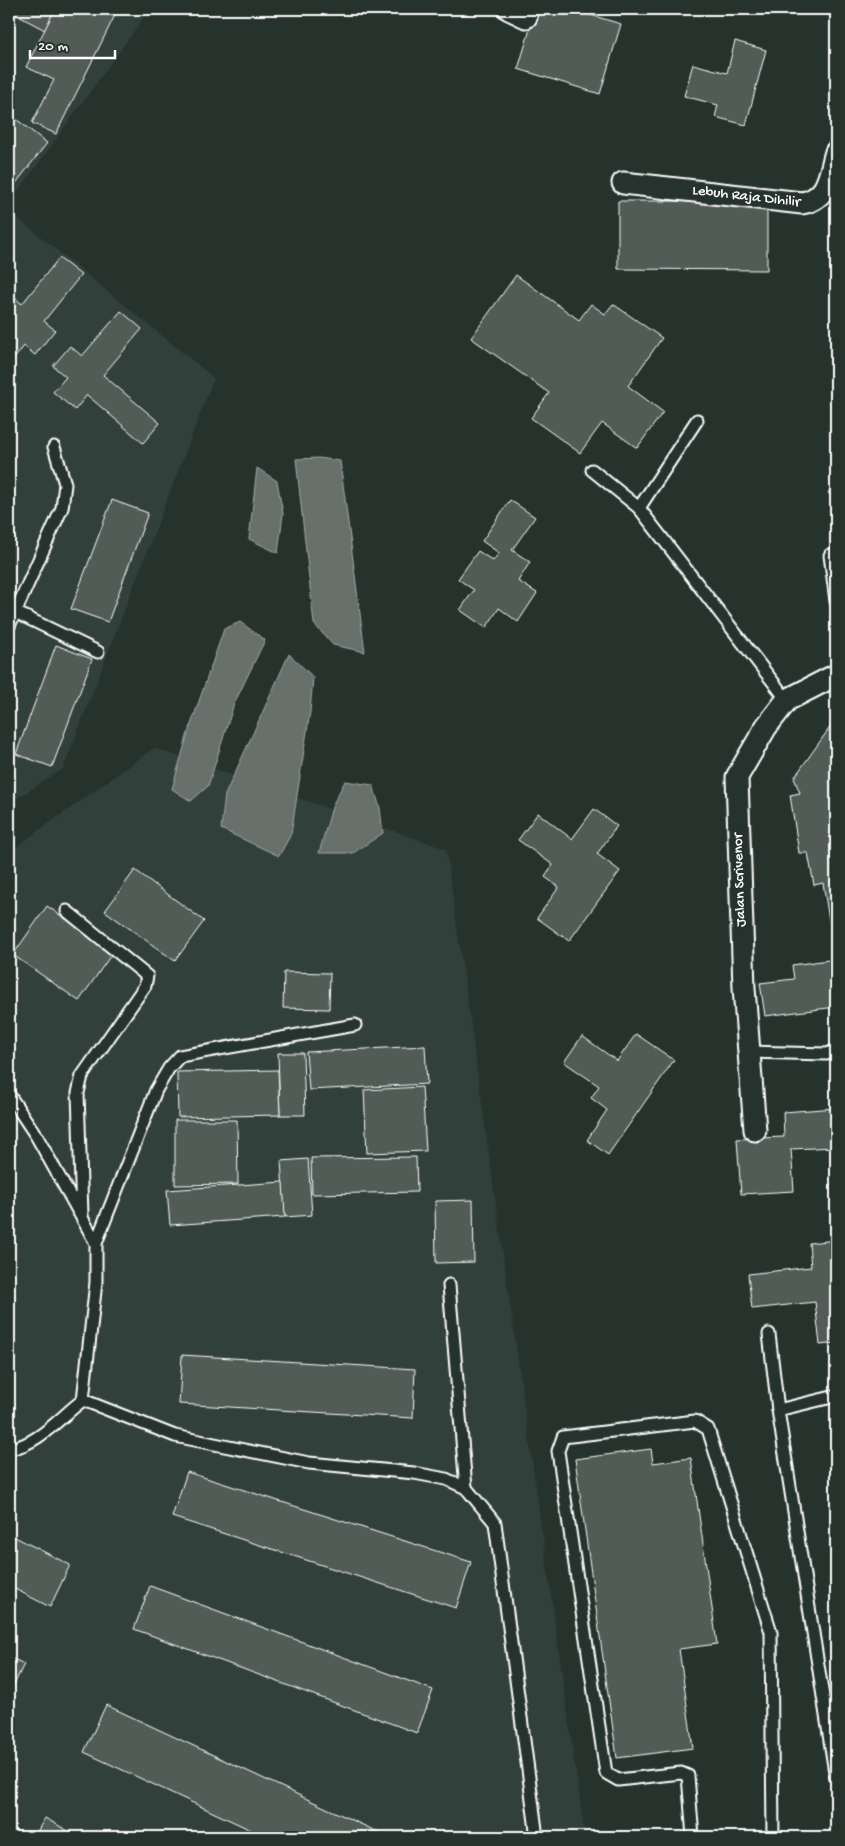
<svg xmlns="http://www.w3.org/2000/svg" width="845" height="1846" font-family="'Gochi Hand',sans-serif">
  <rect width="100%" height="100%" fill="#26332d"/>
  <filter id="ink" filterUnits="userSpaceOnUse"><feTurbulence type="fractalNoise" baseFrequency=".02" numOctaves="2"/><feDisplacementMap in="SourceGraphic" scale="10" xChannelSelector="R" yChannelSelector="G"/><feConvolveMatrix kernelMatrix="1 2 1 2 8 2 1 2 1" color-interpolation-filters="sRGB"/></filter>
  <g filter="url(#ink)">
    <g fill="#333f3a">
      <path d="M9,9h141l-141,195z"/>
      <path d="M9,211l205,167 -151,391 -54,34z"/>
      <path d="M154,748l292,101 139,988h-576v-985z"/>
    </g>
    <g fill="#67706c" stroke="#a4a9a7">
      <path d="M319,458l21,3 25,191 -32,-7 -19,-21 -18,-165z"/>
      <path d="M257,468l20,13 6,33 -5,39 -29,-14z"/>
      <path d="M240,622l25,18 -31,64 -26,82 -17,15 -19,-12 16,-56 36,-104z"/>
      <path d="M289,654l24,23 -3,35 -19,122 -12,22 -58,-27 4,-34z"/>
      <path d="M345,781l28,4 7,23 3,25 -30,20h-34l14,-49z"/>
    </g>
    <g fill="#515c57" stroke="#fff">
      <path d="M9,9h46l-10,21 -36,-19z"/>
      <path d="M55,9h63l-62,125 -24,-11 22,-43 -28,-13z"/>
      <path d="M536,9h34l51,15 -21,70 -82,-25z"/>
      <path d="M735,41l31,9 -20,75 -31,-8 3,-12 -34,-9 9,-32 34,9z"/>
      <path d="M12,116l35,27 -34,44 -4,-3v-63z"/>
      <path d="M618,201h149v69l-149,-1z"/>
      <path d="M59,258l22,17 -37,46 11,9 -20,25 -11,-9 -14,18 -1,-71 13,11z"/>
      <path d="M516,275l63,45 12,-16 14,10 8,-10 49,34 -34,48 35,26 -26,36 -35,-25 -22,30 -49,-35 18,-25 -78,-55z"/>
      <path d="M121,311l21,18 -39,46 57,48 -17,20 -56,-48 -12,15 -22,-18 13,-15 -13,-11 17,-20 12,10z"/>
      <path d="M836,480v19l-8,-6z"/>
      <path d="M112,500l36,13 -40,109 -37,-13z"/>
      <path d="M510,500l25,17 -23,33 18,12 -12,19 19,12 -19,29 -19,-14 -13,20 -26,-18 14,-20 -16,-11 20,-28 15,10 6,-8 -17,-12z"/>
      <path d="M56,645l36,14 -40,108 -36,-13z"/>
      <path d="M836,719v207h-6l-7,-43 -9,2 -6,-32h-9l-9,-58 10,-2 -6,-15z"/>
      <path d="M594,809l23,17 -20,28 23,17 -51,70 -32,-23 22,-31 -14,-10 8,-12 -35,-25 20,-27 34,26z"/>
      <path d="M135,870l69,51 -29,40 -70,-50z"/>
      <path d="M47,906l66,46 -34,49 -66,-46z"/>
      <path d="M836,959v48l-71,9 -5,-33 34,-4 -2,-14z"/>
      <path d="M284,972l46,1 -1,36 -46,-1z"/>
      <path d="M636,1034l38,26 -66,95 -21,-15 20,-30 -16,-12 8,-12 -35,-24 18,-26 35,25z"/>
      <path d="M425,1046l2,38 -118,6 -3,-38z"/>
      <path d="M278,1053h25l2,62h-25z"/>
      <path d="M278,1070l2,45 -102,2 -1,-45z"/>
      <path d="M422,1087l4,64 -59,2 -3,-63z"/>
      <path d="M836,1108v39l-45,2 3,42 -53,3 -4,-55 47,-2 -1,-25z"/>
      <path d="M175,1120h62l1,64 -63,1z"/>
      <path d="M416,1157l1,35 -105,2 -1,-36z"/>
      <path d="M308,1159l4,56 -27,2 -4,-56z"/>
      <path d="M283,1182l2,35 -115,8 -3,-35z"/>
      <path d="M473,1200l1,62 -38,1 -1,-62z"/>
      <path d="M836,1240v103l-16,2 -5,-43 -63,7 -4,-35 63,-7 -2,-24z"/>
      <path d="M182,1355l233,14 -2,49 -234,-14z"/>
      <path d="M651,1449l2,14 38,-5 26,186 -38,5 14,99 -76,10 -42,-299z"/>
      <path d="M187,1472l284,90 -15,46 -284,-91z"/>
      <path d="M9,1534l61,31 -20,42 -41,-21z"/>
      <path d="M150,1586l283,104 -16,43 -283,-104z"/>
      <path d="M9,1657l15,7 -15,31z"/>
      <path d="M106,1705l276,129 -2,3h-114l-182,-85z"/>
      <path d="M45,1818l34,19h-45z"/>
    </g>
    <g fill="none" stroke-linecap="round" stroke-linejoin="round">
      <defs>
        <g id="service">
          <path d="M697,420l-58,88 148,192"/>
          <path d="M592,470l47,38"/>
          <path d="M830,555l6,46"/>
          <path d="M15,612l83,40"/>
          <path d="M9,626l53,-118 3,-24 -11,-37"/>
          <path d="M67,911l80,65 -2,10 -63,90 -4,17 4,122"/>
          <path d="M749,1052l78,2 9,-4"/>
          <path d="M9,1095l28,42 59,106v39l-13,118c-23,17 -45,45 -74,49"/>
          <path d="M96,1243l60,-153 13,-22 11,-12 175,-31"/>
          <path d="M449,1285l17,203"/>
          <path d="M769,1334l9,76"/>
          <path d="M836,1396l-58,14 58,369"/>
          <path d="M83,1400l92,36 134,27 105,10 32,6 20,9 29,35 42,314"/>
          <path d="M693,1837l-5,-61 -7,-3 -63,7 -12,-7 -48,-322 5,-14 132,-16 13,8 63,203 2,205"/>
        </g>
        <g id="minor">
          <path d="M509,9l17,8"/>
          <path id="s1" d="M623,183l179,20c27,-5 27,-28 34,-51"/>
          <path d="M755,1130l-11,-142 -7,-211 29,-50 21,-27 49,-25"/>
        </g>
      </defs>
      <use href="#service" stroke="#fff" stroke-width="15"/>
      <use href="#minor" stroke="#fff" stroke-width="25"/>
      <use href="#service" stroke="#26332d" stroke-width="11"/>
      <use href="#minor" stroke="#26332d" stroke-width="21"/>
    </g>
  </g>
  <g text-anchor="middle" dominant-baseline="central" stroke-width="5" stroke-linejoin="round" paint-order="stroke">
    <g font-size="15" fill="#fff" stroke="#26332d">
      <text stroke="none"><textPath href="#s1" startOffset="124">Lebuh Raja Dihilir</textPath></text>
      <text transform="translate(740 880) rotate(-92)">Jalan Scrivenor</text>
    </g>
  </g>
  <rect width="845" height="1846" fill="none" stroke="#26332d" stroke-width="30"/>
  <rect x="15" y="15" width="815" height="1816" fill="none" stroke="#fff" stroke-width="2" filter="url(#ink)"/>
  <path d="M30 50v8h85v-8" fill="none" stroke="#ffffff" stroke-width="2.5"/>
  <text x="38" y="50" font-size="15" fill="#ffffff" stroke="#26332d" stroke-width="4" paint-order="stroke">20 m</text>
</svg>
